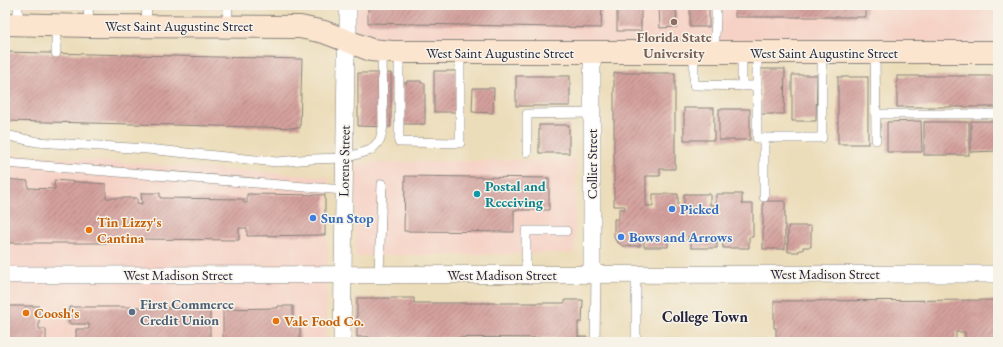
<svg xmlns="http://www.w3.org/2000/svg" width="1003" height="347" font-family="'EB Garamond',serif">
  <defs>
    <pattern id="building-hatch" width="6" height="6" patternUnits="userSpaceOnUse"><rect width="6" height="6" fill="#d4a09d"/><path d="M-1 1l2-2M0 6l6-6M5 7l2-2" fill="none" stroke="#ac8281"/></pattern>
  </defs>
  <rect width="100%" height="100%" fill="#f7f3e8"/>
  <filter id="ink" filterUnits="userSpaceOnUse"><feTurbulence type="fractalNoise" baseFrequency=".025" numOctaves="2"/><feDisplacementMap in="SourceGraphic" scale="8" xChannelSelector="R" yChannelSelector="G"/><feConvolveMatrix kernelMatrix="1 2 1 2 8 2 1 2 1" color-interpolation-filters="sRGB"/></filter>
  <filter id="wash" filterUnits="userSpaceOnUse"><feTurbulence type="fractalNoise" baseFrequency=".012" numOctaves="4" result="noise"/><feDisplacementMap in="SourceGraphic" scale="16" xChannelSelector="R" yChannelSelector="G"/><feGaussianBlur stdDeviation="0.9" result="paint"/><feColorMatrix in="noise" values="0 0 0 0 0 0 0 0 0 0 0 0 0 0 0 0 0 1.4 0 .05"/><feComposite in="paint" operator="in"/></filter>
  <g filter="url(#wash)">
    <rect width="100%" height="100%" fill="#ecddba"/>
    <g fill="#f6d1c5">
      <path d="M5,5h993v47h-606l-28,-16 -27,-27h-268l-64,-3z"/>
      <path d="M5,154l323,23 -2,165h-321z"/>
      <path d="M576,159l-2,94 -219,3 1,-93z"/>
    </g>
    <g id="blocks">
      <g fill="url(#building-hatch)">
        <path d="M368,5h234l-1,23 -233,-5z"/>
        <rect x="617" y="5" width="24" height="26"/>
        <path d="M659,5h17l1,22 -17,1z"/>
        <rect x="690" y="5" width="19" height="22"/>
        <rect x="735" y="5" width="131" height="12"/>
        <path d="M5,52l297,7 -2,69 -295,-7z"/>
        <path d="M761,69h24l-1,45h-23z"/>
        <rect x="434" y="71" width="23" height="41"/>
        <path d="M358,73h33v54l-33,-1z"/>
        <path d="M614,73h61v96h-15v7h-14v30h7v-12h25v12h6v-12h26v11h6v-11h26v10h11v33h-4v11h-26v-12h-6v12h-26v-12h-3v5h-15v-5h-5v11h-24v-11h-4v10h-17l-6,-4 -3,-4v-19h5v-10h6v-3h-11z"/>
        <path d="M792,75h25l-1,46h-24z"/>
        <rect x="516" y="76" width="54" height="30"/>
        <rect x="897" y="76" width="100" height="31"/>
        <rect x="838" y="77" width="30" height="67"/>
        <path d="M407,81h14v2h4v41h-23v-41h5z"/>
        <path d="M473,88h21l-1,25 -21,-1z"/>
        <rect x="684" y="108" width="30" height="32"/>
        <rect x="719" y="109" width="31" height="31"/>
        <path d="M921,121l1,31h-35v-30z"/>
        <path d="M971,121h27v30l-27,1z"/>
        <rect x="924" y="122" width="45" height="33"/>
        <rect x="539" y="125" width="30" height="28"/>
        <path d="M405,176l144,2v32h-35v22l-110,-1z"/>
        <path d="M5,179l23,2v7l27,1 -1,-9 52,4v14h31v5l5,1 -1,-11h19v5l84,1v4h3v-9l78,1v40l-78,1v-8h-8v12l-103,-1v4h-131z"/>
        <rect x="763" y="201" width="22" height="48"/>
        <path d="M788,226h23v21h-8v3h-4v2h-11z"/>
        <path d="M357,298h57v5h151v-3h18l-1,22h-4v15h9v5h-21v-4l-176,-1v5h-21v-5h-12z"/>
        <path d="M998,300v42h-33v-10h-9v10h-180v-14h-2v-27z"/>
        <path d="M5,306h34v23h7v13h-41z"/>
        <path d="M278,306h15v19h7v17h-77v-33l55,-1z"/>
        <path d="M69,307h77v1h64v34h-134v-13h13v-5h-20z"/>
      </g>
    </g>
  </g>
  <g filter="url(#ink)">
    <use href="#blocks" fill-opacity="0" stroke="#87807a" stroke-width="1"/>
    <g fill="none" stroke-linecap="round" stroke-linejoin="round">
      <defs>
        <g id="service">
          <path d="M18,5v20"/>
          <path d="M88,5l1,21"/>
          <path d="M56,26v27"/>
          <path d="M146,27l1,-22"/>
          <path d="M227,27l1,-22"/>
          <path d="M399,52v90l61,1v-90"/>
          <path d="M694,53v32l63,1"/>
          <path d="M714,53l2,-34v-14"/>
          <path d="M742,53v33"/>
          <path d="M757,53v85h65v-85"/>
          <path d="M875,53l1,87"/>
          <path d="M876,114h122"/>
          <path d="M5,135l32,7 110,7 130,13 35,-3 33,-1 26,-8 9,-10 3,-13 -1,-76"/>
          <path d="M764,138v59"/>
          <path d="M527,152v-38l65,-1"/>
          <path d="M5,163l339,27"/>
          <path d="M379,275l3,-91"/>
          <path d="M526,275v-44h40"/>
          <path d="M595,342l1,-67"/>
          <path d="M636,342v-67"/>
        </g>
        <g id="minor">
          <path d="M5,275l993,-1"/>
          <path d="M592,275v-222"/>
          <path d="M342,342l4,-283 2,-27v-27"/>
        </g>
        <path id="secondary" d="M5,24l84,2 211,1 24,5 47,18 21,2h606"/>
      </defs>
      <use href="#service" stroke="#87807a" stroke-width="10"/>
      <use href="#minor" stroke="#87807a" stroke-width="18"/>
      <use href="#secondary" stroke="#87807a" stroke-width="24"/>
      <use href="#service" stroke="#fff" stroke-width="9"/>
      <use href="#minor" stroke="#fff" stroke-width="17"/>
      <use href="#secondary" stroke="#fce5cf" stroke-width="22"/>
    </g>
  </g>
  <circle fill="#8d6e63" stroke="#f7f3e8" stroke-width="1.5" cx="674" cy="22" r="4"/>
  <circle fill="#0f9aa8" stroke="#f7f3e8" stroke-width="1.5" cx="477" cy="194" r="4"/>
  <g fill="#3f7fe0" stroke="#f7f3e8" stroke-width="1.5">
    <circle cx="672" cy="209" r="4"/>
    <circle cx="313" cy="218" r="4"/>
    <circle cx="621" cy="237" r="4"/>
  </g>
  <g fill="#e8710a" stroke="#f7f3e8" stroke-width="1.5">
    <circle cx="89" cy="230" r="4"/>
    <circle cx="26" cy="313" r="4"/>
    <circle cx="276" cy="321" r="4"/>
  </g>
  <circle fill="#5c6f8a" stroke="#f7f3e8" stroke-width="1.5" cx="132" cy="312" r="4"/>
  <g text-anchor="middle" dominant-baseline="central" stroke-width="3" stroke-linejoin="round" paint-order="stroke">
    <g font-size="14" fill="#22223b" stroke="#f7f3e8">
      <text x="179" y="26">West Saint Augustine Street</text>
      <text x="500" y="53">West Saint Augustine Street</text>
      <text x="824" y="53">West Saint Augustine Street</text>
      <text transform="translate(344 161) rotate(-89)">Lorene Street</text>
      <text transform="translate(592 164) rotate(-90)">Collier Street</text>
      <text x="825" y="274">West Madison Street</text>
      <text x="178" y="275">West Madison Street</text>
      <text x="502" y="275">West Madison Street</text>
    </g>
    <g font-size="14" font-weight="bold" fill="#785e54" stroke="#f7f3e8">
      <text x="674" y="37">Florida State<tspan x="674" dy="16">University</tspan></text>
    </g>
    <g font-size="14" font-weight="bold" fill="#0d838f" stroke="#f7f3e8" text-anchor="start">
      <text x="485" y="186">Postal and<tspan x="485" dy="16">Receiving</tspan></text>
    </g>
    <g font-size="14" font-weight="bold" fill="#366cbe" stroke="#f7f3e8" text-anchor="start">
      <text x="680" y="209">Picked</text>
      <text x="321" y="218">Sun Stop</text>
      <text x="629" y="237">Bows and Arrows</text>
    </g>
    <g font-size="14" font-weight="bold" fill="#c56008" stroke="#f7f3e8" text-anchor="start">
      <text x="97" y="222">Tin Lizzy's<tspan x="97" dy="16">Cantina</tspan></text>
      <text x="34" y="313">Coosh's</text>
      <text x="284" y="321">Vale Food Co.</text>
    </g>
    <g font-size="14" font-weight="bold" fill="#4e5e75" stroke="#f7f3e8" text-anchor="start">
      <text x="140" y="304">First Commerce<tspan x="140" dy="16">Credit Union</tspan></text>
    </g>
    <g font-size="15" font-weight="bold" fill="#22223b" stroke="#f7f3e8">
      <text x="705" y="316">College Town</text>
    </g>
  </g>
  <rect width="1003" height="347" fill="none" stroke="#f7f3e8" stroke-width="20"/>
</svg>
